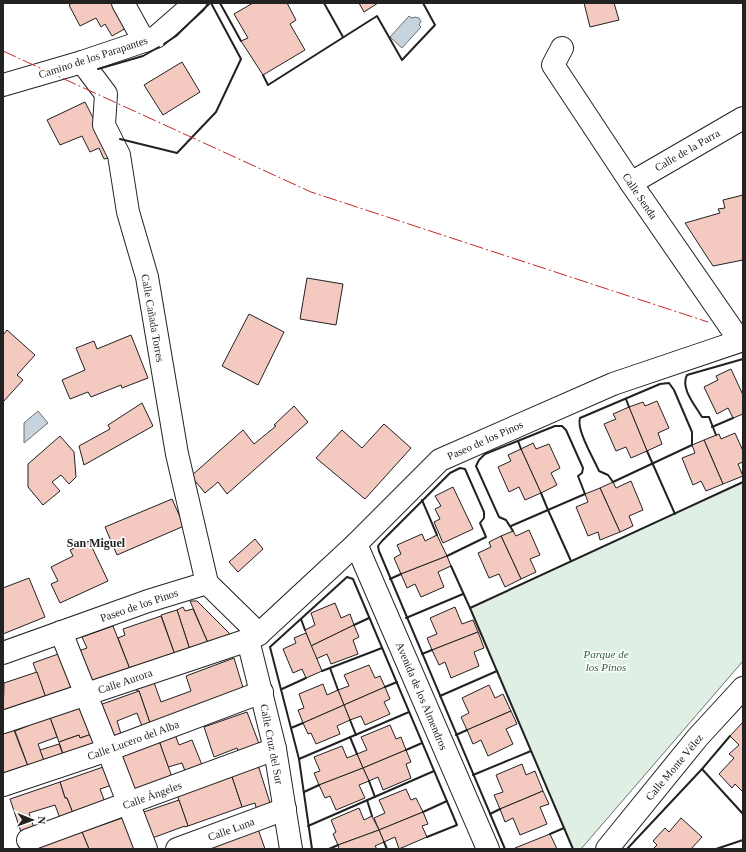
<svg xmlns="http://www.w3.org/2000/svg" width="746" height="852" font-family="Georgia,serif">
  <rect width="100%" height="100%" fill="#fff"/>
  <path fill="#e0efe3" stroke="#6f6f6f" d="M743,482v179l-162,188h-8l-103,-241z"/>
  <g fill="#c7d3dd" stroke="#6f6f6f">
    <path d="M409,16l3,2 3,-1 4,1 2,3 -2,4 2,2 -19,21 -12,-11z"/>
    <path d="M38,411l10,12 -24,20v-20z"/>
  </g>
  <g fill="#f3c9c0" stroke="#222">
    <path d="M72,3h44l12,24 -16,9 -7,-12 -4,3 -5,-9 -16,8 -11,-21z"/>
    <path d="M253,3h34l9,17 -6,4 15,26 -42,25 -22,-34 7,-3 -14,-24z"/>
    <path d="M359,3h19l-14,9z"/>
    <path d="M584,3h30l5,17 -29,7z"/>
    <path d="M182,62l18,30 -37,23 -19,-30z"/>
    <path d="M85,102l28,55 -9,2 -5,-11 -9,4 -8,-16 -22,9 -13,-25z"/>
    <path d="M743,195v65l-30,6 -28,-43 35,-10 -2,-4 7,-1 -2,-8z"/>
    <path d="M307,278l36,6 -7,41 -36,-6z"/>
    <path d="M249,314l35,18 -26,53 -36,-19z"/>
    <path d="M7,330l28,25 -18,20 6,5 -20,22v-67z"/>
    <path d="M131,335l17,43 -26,10 -1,-3 -30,12 -3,-5 -18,7 -8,-19 23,-10 -9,-22 18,-7 3,8z"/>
    <path d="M731,369l12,26v19l-10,4 -5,-10 -11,6 -13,-27 14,-7 -2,-4z"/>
    <path d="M657,401l12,27 -11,5 4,11 -15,7 -18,-44 14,-5 2,4z"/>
    <path d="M142,403l11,23 -69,39 -5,-19 31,-17 -2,-4z"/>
    <path d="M294,406l14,16 -81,72 -9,-12 -13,11 -14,-17 52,-46 11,14 22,-18 -2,-1z"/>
    <path d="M629,407l18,44 -16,7 -5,-11 -10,4 -12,-27 12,-5 -3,-5z"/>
    <path d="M384,424l27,24 -46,51 -49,-41 26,-28 20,18z"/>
    <path d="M735,433l8,18v11l-5,2 5,12 -20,8 -19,-44 15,-6 2,5z"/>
    <path d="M60,436l14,16 2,25 -7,7 -8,-9 -9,7 8,9 -17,14 -15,-18v-23z"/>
    <path d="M704,440l19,44 -17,7 -5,-10 -8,4 -11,-27 13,-5 -3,-8z"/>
    <path d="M533,443l3,6 13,-5 11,24 -9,5 6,12 -16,8 -20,-44z"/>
    <path d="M521,449l20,44 -16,7 -6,-13 -10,5 -11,-25 13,-6 -3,-6z"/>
    <path d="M631,481l12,29 -14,6 4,10 -13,6 -20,-44 13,-6 3,6z"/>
    <path d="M453,487l20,42 -30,14 -9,-21 6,-3 -5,-10 6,-3 -6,-10z"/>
    <path d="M600,488l20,44 -20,8 -2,-8 -10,4 -12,-29 12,-5 -3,-8z"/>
    <path d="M172,499l12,27 -67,29 -12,-28z"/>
    <path d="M529,530l11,25 -10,4 6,13 -15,7 -20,-43 12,-5 3,5z"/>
    <path d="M422,534l3,7 12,-6 10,21 -46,18 -7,-16 7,-4 -4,-9z"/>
    <path d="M501,536l20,43 -16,8 -6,-13 -10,4 -11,-25 13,-6 -2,-5z"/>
    <path d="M255,539l8,10 -25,23 -9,-10z"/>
    <path d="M89,541l19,40 -48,22 -9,-19 7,-3 -7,-14 22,-11 -3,-6z"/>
    <path d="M447,556l4,10 -13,6 6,15 -23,10 -6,-13 -8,4 -6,-14z"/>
    <path d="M29,578l16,39 -42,17v-46z"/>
    <path d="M190,601h7l34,34 -23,8z"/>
    <path d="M335,603l6,15 9,-4 4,11 -43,21 -6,-16 10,-5 -4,-12z"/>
    <path d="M183,607l2,4 8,-2 15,34 -18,7 -13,-40z"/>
    <path d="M455,607l7,17 11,-4 5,12 -46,18 -5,-12 10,-4 -7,-16z"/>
    <path d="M177,610l13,40 -15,5 -14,-40z"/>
    <path d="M161,616l14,39 -44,17 -13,-34 7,-3 -2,-6z"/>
    <path d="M354,625l5,12 -6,3 5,14 -27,10 -4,-10 -11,5 -5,-13z"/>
    <path d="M113,626l18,46 -45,16 -13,-35 14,-5 -5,-11z"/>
    <path d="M478,632l6,16 -10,4 5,14 -28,12 -6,-16 -6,3 -7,-15z"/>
    <path d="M306,633l16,38 -16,7 -4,-9 -9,4 -10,-24 13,-6 -2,-5z"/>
    <path d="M61,653l14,38 -28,10 -14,-38z"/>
    <path d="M234,658l10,33 -93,35 -12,-35h-2l-4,-10 18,-7 10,28 30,-11 -5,-15z"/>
    <path d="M369,665l6,13 5,-2 5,11 -41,18 -6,-15 11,-4 -5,-11z"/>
    <path d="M37,672l10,29 -44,15 1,-33z"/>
    <path d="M323,684l4,11 11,-5 6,15 -41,18 -5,-13 6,-2 -5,-14z"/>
    <path d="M489,685l6,13 8,-4 8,17 -44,19 -6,-13 8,-4 -7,-15z"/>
    <path d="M385,687l5,12 -6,3 6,12 -25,11 -4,-9 -11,4 -6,-15z"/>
    <path d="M139,691l12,35 -8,3 -6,-16 -20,8 5,16 -15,5 -13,-35z"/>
    <path d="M344,705l6,15 -13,6 3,8 -24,10 -5,-11 -3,1 -5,-11z"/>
    <path d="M85,706l10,27 -15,5 -1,-3 -20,7 -11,-30z"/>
    <path d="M511,711l6,13 -11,5 7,15 -25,12 -7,-16 -8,4 -6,-14z"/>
    <path d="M48,712l9,25 -19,7 7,19 -16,6 -14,-38 15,-6 -2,-6z"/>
    <path d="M247,712l14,37 -21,8 -3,-9 -23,9 -10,-30z"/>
    <path d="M743,722v70l-8,-8 -3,4 -13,-14 15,-16 -5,-4 10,-9 -9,-9z"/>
    <path d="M12,725l17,44 -26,9v-50z"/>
    <path d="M390,725l6,14 5,-2 5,13 -43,18 -6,-14 10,-4 -6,-13z"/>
    <path d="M174,732l5,13 13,-5 10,25 -17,6 -3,-8 -14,4 -10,-29z"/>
    <path d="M95,733l4,13 -35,11 -5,-15 20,-7 1,3z"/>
    <path d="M158,738l15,42 -46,11 -6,-40z"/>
    <path d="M59,744l5,13 -19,6 -5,-13z"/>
    <path d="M342,746l5,12 10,-4 6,14 -44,17 -5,-12 6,-2 -6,-14z"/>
    <path d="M406,750l5,12 -5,2 5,14 -28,12 -5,-13 -9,4 -6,-13z"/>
    <path d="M522,764l4,11 9,-4 8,20 -43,18 -6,-14 9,-3 -7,-17z"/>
    <path d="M258,765l13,41 -14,5 -2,-8 -13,4 -11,-33z"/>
    <path d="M106,766l6,19 -12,4 6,16 -32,11 -7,-18h-2l-5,-16z"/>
    <path d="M363,768l6,13 -10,4 6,13 -29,12 -6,-14 -5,2 -6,-13z"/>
    <path d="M232,777l10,30 -54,19 -11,-31z"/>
    <path d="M60,782l5,16h2l7,18 -13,5 -6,-16 -26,8 6,18 -13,4 -12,-36z"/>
    <path d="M406,789l5,11 5,-2 7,14 -44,18 -5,-12 11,-5 -6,-13z"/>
    <path d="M543,791l6,13 -9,3 7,17 -27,11 -7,-17 -8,4 -5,-13z"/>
    <path d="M179,800l9,26 -3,1v-1l-41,15 -9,-26z"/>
    <path d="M359,808l5,12 8,-4 7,14 -41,15 -5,-11 3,-2 -5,-12z"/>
    <path d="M423,812l5,12 -6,2 5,11 -28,12 -4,-12 -11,5 -5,-12z"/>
    <path d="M125,817l13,32h-49l-7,-17z"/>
    <path d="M681,818l21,19 -11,12h-38l4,-4 -4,-4 12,-13 4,4z"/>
    <path d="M258,829l7,20h-59z"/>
    <path d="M379,830l5,12 -9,4 2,3h-38l-1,-4z"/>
    <path d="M82,832l7,17h-57z"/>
    <path d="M550,834l7,15h-42v-1z"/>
  </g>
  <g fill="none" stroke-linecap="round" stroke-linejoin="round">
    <defs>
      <g id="street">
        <path d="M123,3l21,38"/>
        <path d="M562,48l-9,17 78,118 109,158"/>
        <path d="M82,62l24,32 -2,31 15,30 9,57 19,65 30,177 30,129"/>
        <path d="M3,85l79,-23 74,-25 39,-34"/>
        <path d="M631,183l112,-65"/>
        <path d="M356,544l132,305"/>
        <path d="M61,632l47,118 38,99"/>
        <path d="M248,640l27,109 16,100"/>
        <path d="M3,653l145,-52 59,-18 52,51"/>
        <path d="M3,722l245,-82 11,-6 97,-90 84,-84 173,-76 130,-44"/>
        <path d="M3,785l105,-35 154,-58"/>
        <path d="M28,840l247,-91"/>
        <path d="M177,849l108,-40"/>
      </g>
      <path id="secondary" d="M607,849l91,-112 45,-49"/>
    </defs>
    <use href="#street" stroke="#222" stroke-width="24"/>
    <use href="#secondary" stroke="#222" stroke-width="24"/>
    <use href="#street" stroke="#fff" stroke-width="22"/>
    <use href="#secondary" stroke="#fff" stroke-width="22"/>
    <g stroke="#222" stroke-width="2">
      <path d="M220,3l21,38"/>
      <path d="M324,3l19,34"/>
      <path d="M164,44l12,-8 34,-33"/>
      <path d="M98,69l45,-13 16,-9"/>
      <path d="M263,75l5,10 109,-69 25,44 33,-35 -12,-22"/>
      <path d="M120,139l57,14 39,-41 25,-53 -30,-56"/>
      <path d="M669,383l5,7 18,42v13l-79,37 -5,-7 -9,-4c-5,-12 -23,-41 -19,-53l80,-34z"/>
      <path d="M626,399l3,8"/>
      <path d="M712,427l21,-9"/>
      <path d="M716,435l-7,-18h-7c-7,-12 -22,-29 -15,-42l56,-16"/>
      <path d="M518,441l3,8"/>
      <path d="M647,451l28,63"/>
      <path d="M422,500l15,35"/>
      <path d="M511,526l37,-16 -7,-17"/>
      <path d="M513,531l-7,-11 -7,-3 -23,-51 3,-6 6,-6 70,-28h7l4,4 17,38 -1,5 -4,3 7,18 -37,16 23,51"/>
      <path d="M447,556l39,-19 -6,-14 4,-5v-6l-19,-43 -5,-1 -10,5 -68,68 -4,5 1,5 126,298"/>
      <path d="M451,566l19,42 273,-126"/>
      <path d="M390,579l11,-5"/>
      <path d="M470,608l103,241"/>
      <path d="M406,618l57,-24"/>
      <path d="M301,619l4,11"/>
      <path d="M354,625l15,-7"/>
      <path d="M422,654l10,-4"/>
      <path d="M330,668l8,22"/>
      <path d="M322,671l60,-23"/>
      <path d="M385,687l12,-5"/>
      <path d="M282,689l24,-11"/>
      <path d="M440,696l57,-25"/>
      <path d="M350,720l6,15"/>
      <path d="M291,728l12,-5"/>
      <path d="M456,735l11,-5"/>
      <path d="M350,737l7,17"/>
      <path d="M406,750l16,-7"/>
      <path d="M299,759l110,-47"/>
      <path d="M702,769l41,45"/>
      <path d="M473,775l58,-24"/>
      <path d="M369,781l6,16"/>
      <path d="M304,792l15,-7"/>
      <path d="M367,800l5,16"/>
      <path d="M423,812l24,-11"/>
      <path d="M490,814l10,-5"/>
      <path d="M308,826l126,-55"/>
      <path d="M550,834l14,-6"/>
      <path d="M384,842l3,7"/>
      <path d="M312,849l-13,-90 -29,-112 77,-70 6,2 104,246 -30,12"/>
      <path d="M329,849l9,-4"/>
      <path d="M627,849l75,-80 28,-33"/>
      <path d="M716,849l27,-9"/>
    </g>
    <path stroke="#c62828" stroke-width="1" stroke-dasharray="14 3 2 3" stroke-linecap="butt" d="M3,51l308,141 397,130"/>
  </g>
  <g text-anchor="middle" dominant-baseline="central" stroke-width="3" stroke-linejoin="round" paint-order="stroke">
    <g font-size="11" fill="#222" stroke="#fff">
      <text transform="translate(93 57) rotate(-18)">Camino de los Parapantes</text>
      <text transform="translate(687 150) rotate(-30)">Calle de la Parra</text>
      <text transform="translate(640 196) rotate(56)">Calle Senda</text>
      <text transform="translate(153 318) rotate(80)">Calle Cañada Torres</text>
      <text transform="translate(485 440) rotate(-24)">Paseo de los Pinos</text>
      <text transform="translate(139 605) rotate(-19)">Paseo de los Pinos</text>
      <text transform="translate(125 681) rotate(-19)">Calle Aurora</text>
      <text transform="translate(422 696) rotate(67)">Avenida de los Almendros</text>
      <text transform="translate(133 740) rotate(-20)">Calle Lucero del Alba</text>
      <text transform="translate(272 744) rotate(79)">Calle Cruz del Sur</text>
      <text transform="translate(674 767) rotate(-50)">Calle Monte Vélez</text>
      <text transform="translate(152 795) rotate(-20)">Calle Ángeles</text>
      <text transform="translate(231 829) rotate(-20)">Calle Luna</text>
    </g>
    <g font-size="11" font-style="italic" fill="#2f5e38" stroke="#fff">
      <text x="606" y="654">Parque de<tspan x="606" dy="13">los Pinos</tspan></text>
    </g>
    <g font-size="12" font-weight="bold" fill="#222" stroke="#fff">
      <text x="96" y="543">San Miguel</text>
    </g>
  </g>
  <rect width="746" height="852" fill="none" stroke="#222222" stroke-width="8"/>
  <g transform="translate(32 820) rotate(91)" stroke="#ffffff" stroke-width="3" paint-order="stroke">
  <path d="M0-3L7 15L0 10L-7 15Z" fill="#222222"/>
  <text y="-6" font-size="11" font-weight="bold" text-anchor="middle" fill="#222222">N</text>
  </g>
</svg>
